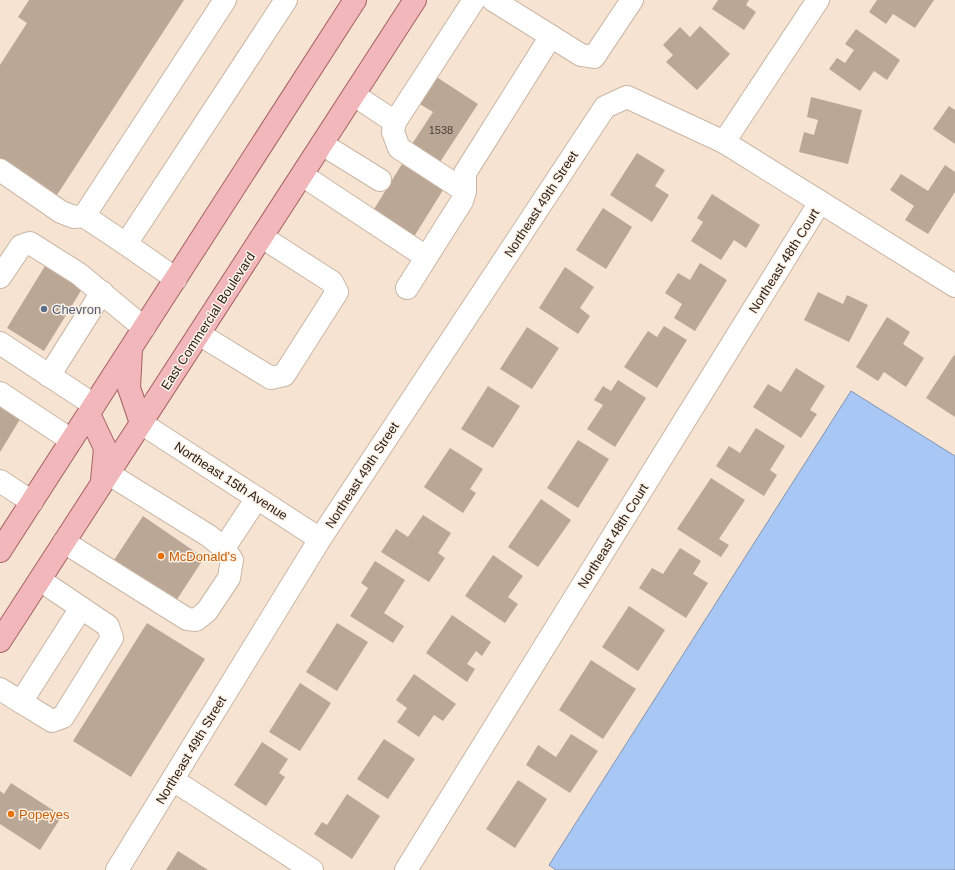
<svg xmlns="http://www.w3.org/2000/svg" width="955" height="870" font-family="Helvetica,sans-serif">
  <rect width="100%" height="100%" fill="#f7e3d1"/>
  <path fill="#a9c7f4" stroke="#8194b1" d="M851,391l104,65v414h-399l-7,-5z"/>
  <g fill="#baa796">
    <path d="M29,0h155l-129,198 -55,-36v-97l27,-42 -9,-6z"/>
    <path d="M718,0h31l-3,5 10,7 -12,18 -32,-21z"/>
    <path d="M877,0h57l-19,28 -22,-14 -7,10 -17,-12z"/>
    <path d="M700,26l30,28 -33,36 -31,-28 7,-7 -10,-10 17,-18 10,10z"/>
    <path d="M856,29l44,31 -13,20 -13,-9 -14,20 -31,-22 8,-11 8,5 9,-13 -9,-6z"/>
    <path d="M435,76l43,28 -40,61 -28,-18 23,-35 -15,-9z"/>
    <path d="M811,97l51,13 -14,54 -49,-12 5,-20 10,3 4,-15 -11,-3z"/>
    <path d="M949,106l6,4v34l-22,-15z"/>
    <path d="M637,153l28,17 -10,16 14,9 -17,27 -42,-27z"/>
    <path d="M402,164l41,26 -31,50 -41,-26z"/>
    <path d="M945,165l10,7v20l-27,42 -23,-14 9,-14 -24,-16 11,-16 27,17z"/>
    <path d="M712,194l48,31 -14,23 -12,-8 -13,20 -30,-19 12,-19 -6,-4z"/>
    <path d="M603,208l29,19 -26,42 -30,-19z"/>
    <path d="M700,263l27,17 -32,51 -21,-13 8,-14 -17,-11 13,-20 12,7z"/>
    <path d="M45,266l37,23 -38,62 -37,-23z"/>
    <path d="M565,267l29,20 -14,21 10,8 -12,18 -39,-26z"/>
    <path d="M818,292l25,12 4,-9 21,10 -19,37 -45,-22z"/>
    <path d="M887,317l23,15 -7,12 21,14 -18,29 -22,-15 -6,9 -22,-14z"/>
    <path d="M664,326l23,14 -30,48 -33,-21 24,-36 9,6z"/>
    <path d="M527,327l32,21 -27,41 -32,-20z"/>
    <path d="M954,355l1,1v61l-29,-19z"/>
    <path d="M796,368l29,18 -15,24 7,4 -16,24 -48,-31 15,-23 13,8z"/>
    <path d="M618,380l28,18 -31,49 -28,-18 16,-24 -9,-5 9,-14 8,5z"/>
    <path d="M488,386l32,20 -27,42 -32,-19z"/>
    <path d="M0,402l22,14 -22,36z"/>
    <path d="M756,428l29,18 -15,24 7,5 -13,21 -48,-30 13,-20 11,7z"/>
    <path d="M578,440l31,19 -31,49 -31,-20z"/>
    <path d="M450,448l33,21 -13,20 6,4 -13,20 -39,-26z"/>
    <path d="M711,478l34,22 -26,39 10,6 -8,12 -44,-28z"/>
    <path d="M541,499l30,21 -33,47 -30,-20z"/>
    <path d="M423,515l28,18 -13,20 7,5 -16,24 -48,-30 15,-23 12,8z"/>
    <path d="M143,516l61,42 -28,43 -62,-41z"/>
    <path d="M680,548l21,13 -8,13 15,9 -22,35 -47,-30 13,-20 11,6z"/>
    <path d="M493,555l30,21 -15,21 10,7 -13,19 -40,-27z"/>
    <path d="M375,561l30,19 -21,33 20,13 -11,17 -43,-27 18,-28 -7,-5z"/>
    <path d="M629,606l36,24 -27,41 -36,-24z"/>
    <path d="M452,615l39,27 -9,14 -6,-5 -9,13 8,5 -8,13 -41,-29z"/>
    <path d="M147,623l58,36 -74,118 -58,-36z"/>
    <path d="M337,623l31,19 -31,49 -31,-19z"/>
    <path d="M591,660l45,29 -33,50 -44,-29z"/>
    <path d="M414,674l42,30 -13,17 -9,-6 -15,22 -22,-15 10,-14 -11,-8z"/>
    <path d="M300,683l31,20 -31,48 -31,-19z"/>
    <path d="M571,734l27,17 -28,42 -44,-28 12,-20 18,12z"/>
    <path d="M384,739l31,20 -27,40 -31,-20z"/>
    <path d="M262,742l26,17 -9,14 6,4 -19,29 -32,-21z"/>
    <path d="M518,780l29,19 -32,49 -29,-19z"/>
    <path d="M11,783l51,33 -22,34 -40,-26v-33l4,3z"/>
    <path d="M347,794l33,22 -28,43 -38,-25 8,-12 5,3z"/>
    <path d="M178,851l30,19h-42z"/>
  </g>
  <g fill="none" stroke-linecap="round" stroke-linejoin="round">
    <defs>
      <g id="minor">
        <path d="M493,0l88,55 13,2 38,-57"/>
        <path d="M354,95l41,27"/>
        <path d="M724,142l94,-142"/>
        <path d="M322,144l58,36"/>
        <path d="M0,170l61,42 13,5 10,-1"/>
        <path d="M302,175l124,82"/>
        <path d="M465,191l-66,-43 -6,-16 2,-10 79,-122"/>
        <path d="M126,244l-42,-28 141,-216"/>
        <path d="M0,277l21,-31 9,-3 49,31 65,54"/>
        <path d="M176,279l-50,-35 160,-244"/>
        <path d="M407,288l55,-87 3,-10v-18l86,-137"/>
        <path d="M199,334l72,44 13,-3 53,-83 -5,-10 -70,-45"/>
        <path d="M0,343l94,62"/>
        <path d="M49,376l53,-84"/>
        <path d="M0,393l71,47"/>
        <path d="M141,423l179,116"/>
        <path d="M0,481l32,21"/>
        <path d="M64,542l123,77 9,1 11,-9 22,-33 3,-18 -8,-12 -15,-12 -100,-62"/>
        <path d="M224,548l33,-50"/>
        <path d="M0,689l52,32 11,-4 49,-79 -4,-12 -68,-46"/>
        <path d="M21,702l60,-94"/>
        <path d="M173,780l139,90"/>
        <path d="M117,870l203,-331 285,-432 22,-10 97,45 231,144"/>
        <path d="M406,870l414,-668"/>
      </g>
      <g id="major">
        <path d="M131,350l-2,38 12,35"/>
        <path d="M89,414l16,34 -3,32"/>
        <path d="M0,551l355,-551"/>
        <path d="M0,641l415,-641"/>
      </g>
    </defs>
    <use href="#minor" stroke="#c9b6a5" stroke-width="24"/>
    <use href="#major" stroke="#a46263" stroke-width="24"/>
    <use href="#minor" stroke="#fff" stroke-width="22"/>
    <use href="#major" stroke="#f2b7bb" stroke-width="22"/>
  </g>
  <circle fill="#5c6f8a" stroke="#fef2e7" stroke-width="1.5" cx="44" cy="309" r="4"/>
  <g fill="#e8710a" stroke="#fef2e7" stroke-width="1.5">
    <circle cx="161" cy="556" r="4"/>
    <circle cx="11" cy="814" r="4"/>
  </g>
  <g text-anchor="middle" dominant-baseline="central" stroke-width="3" stroke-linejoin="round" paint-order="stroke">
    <g font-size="11" fill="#493f36">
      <text x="441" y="130">1538</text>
    </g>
    <g font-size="13" fill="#231c16" stroke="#fef2e7">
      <text transform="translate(541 204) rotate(-57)">Northeast 49th Street</text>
      <text transform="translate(784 261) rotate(-58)">Northeast 48th Court</text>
      <text transform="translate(208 321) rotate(-57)">East Commercial Boulevard</text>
      <text transform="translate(362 475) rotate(-57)">Northeast 49th Street</text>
      <text transform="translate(231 481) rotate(33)">Northeast 15th Avenue</text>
      <text transform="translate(613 536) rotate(-58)">Northeast 48th Court</text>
      <text transform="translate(191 750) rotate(-59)">Northeast 49th Street</text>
    </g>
    <g font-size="13" fill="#4e5e75" stroke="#fef2e7" text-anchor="start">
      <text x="52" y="309">Chevron</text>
    </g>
    <g font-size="13" fill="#c56008" stroke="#fef2e7" text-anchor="start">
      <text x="169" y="556">McDonald's</text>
      <text x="19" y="814">Popeyes</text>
    </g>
  </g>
</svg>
